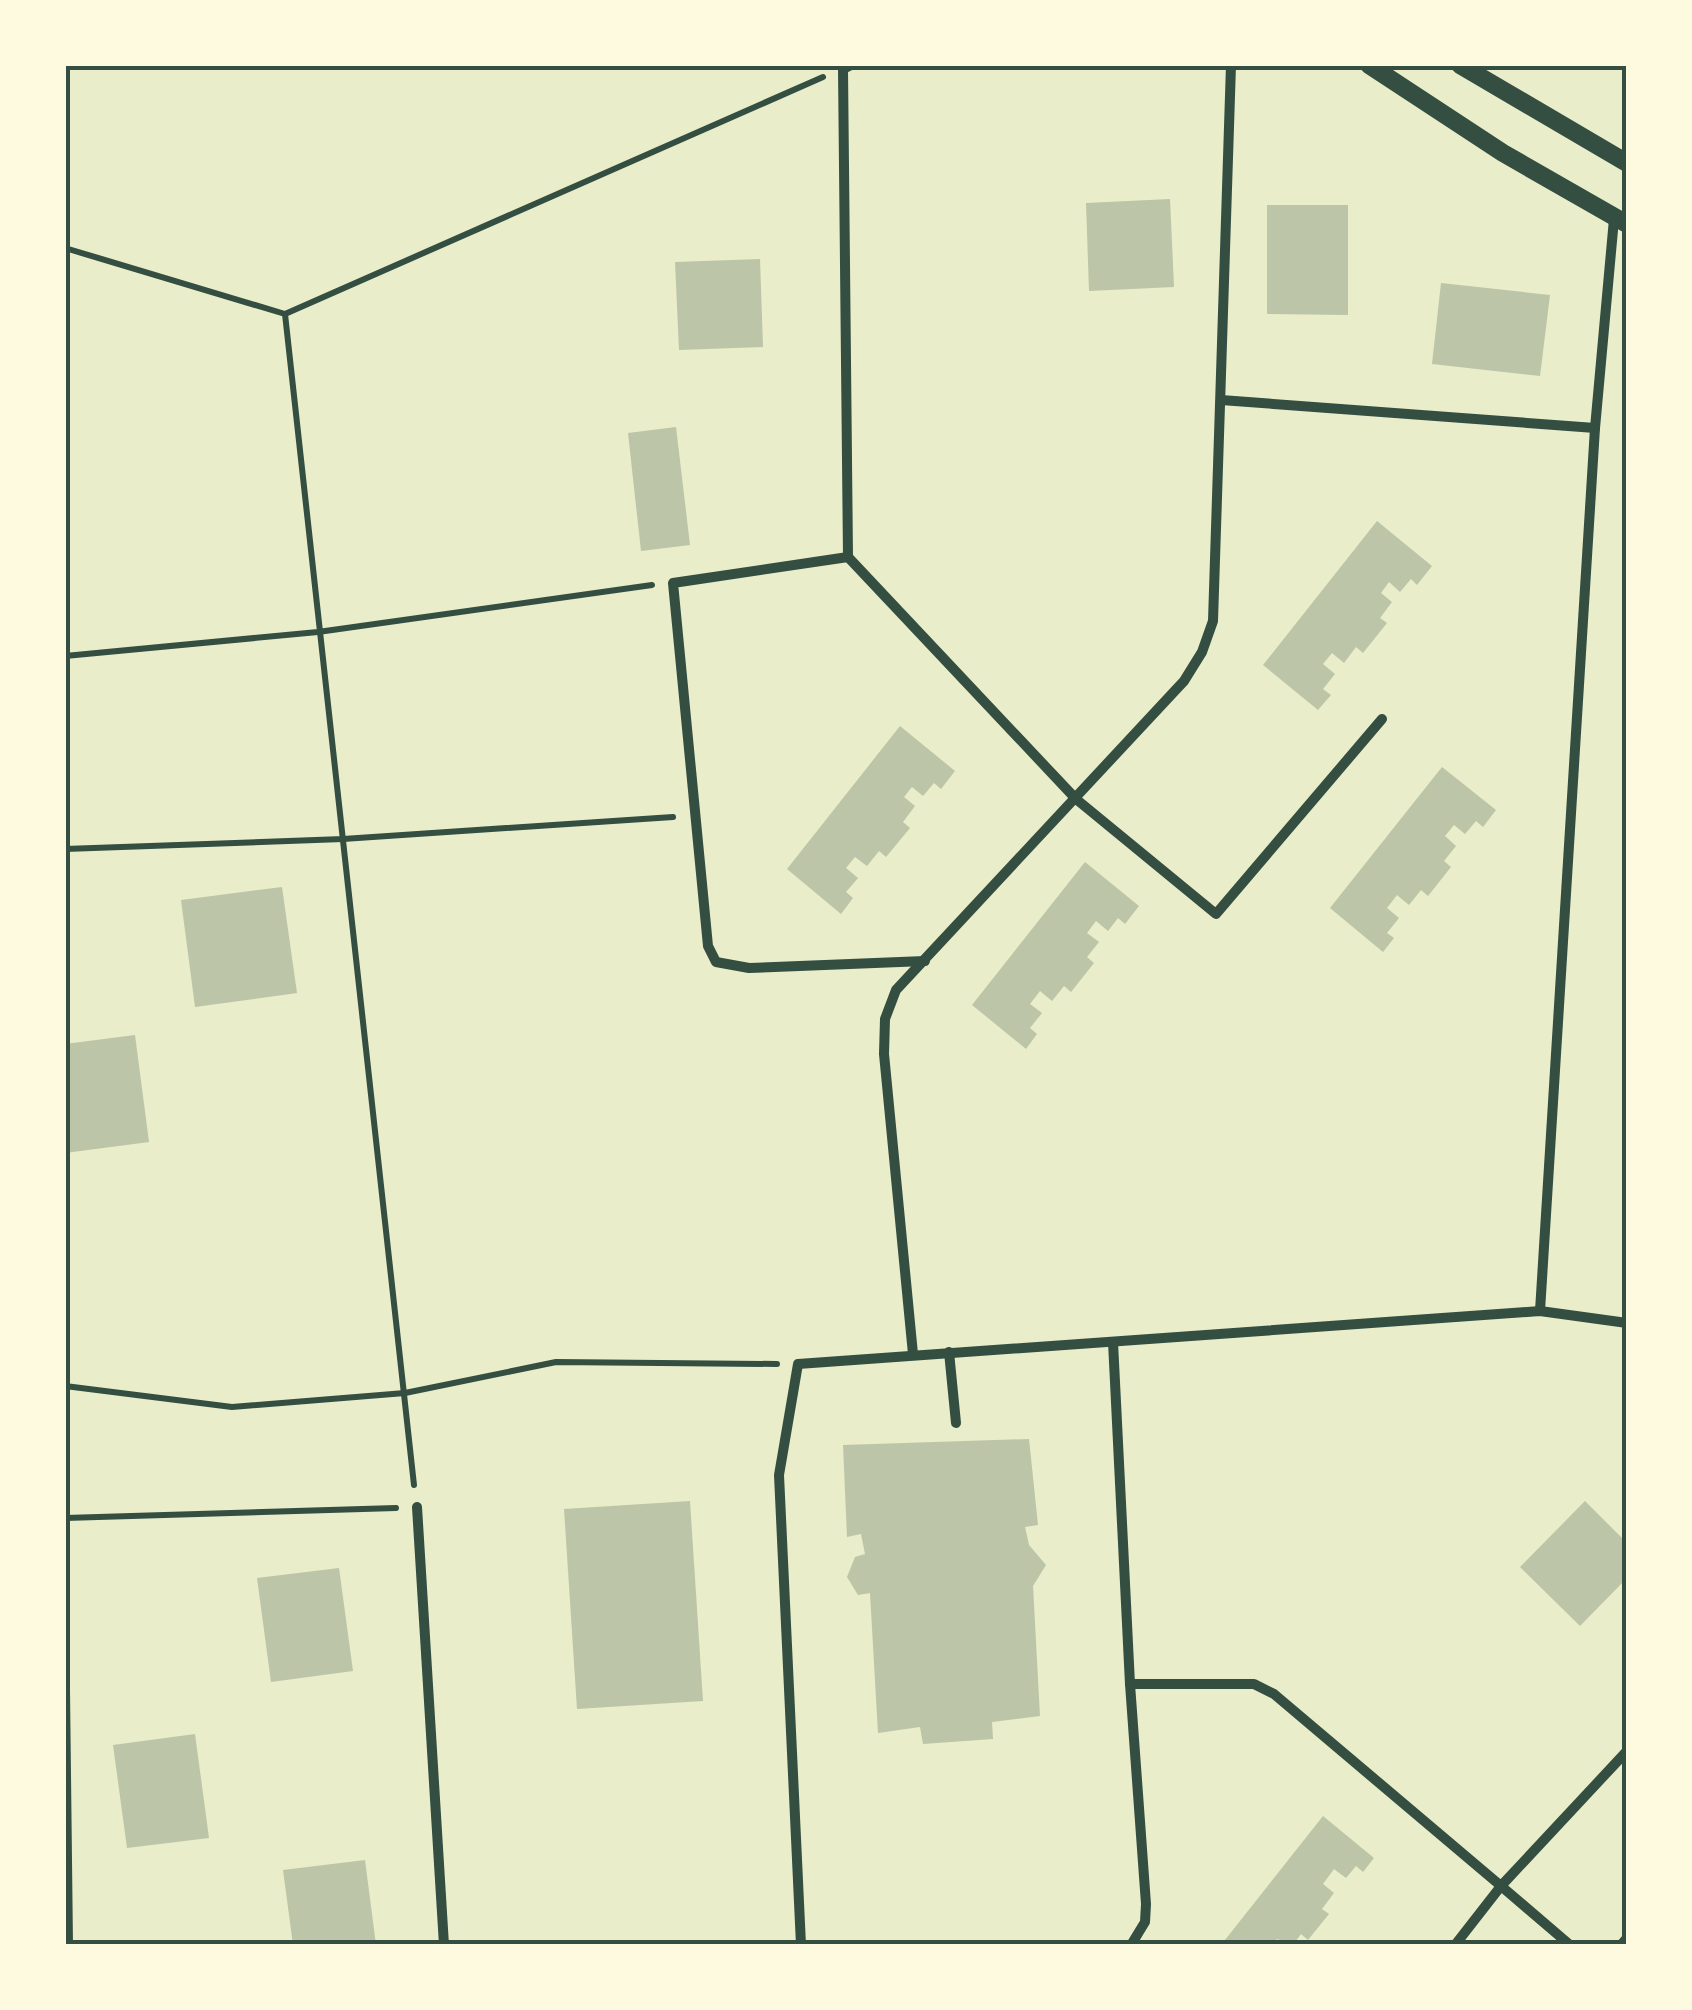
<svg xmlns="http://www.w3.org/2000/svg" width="1692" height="2010" font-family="Quicksand,sans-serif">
  <rect width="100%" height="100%" fill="#e9edc9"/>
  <g fill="#bcc5a7">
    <path d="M1170,199l4,88 -85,4 -3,-88z"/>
    <path d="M1267,205h81v110l-81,-1z"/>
    <path d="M760,259l3,88 -84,3 -4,-88z"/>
    <path d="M1441,283l109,12 -10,81 -108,-12z"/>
    <path d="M676,427l14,118 -49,6 -13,-118z"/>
    <path d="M1377,521l55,45 -15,19 -6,-6 -11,13 -11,-10 -8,11 11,9 -12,16 7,5 -24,30 -7,-6 -12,16 -12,-10 -9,11 12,10 -12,15 8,6 -13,15 -55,-45z"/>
    <path d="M900,726l55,45 -14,18 -7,-6 -11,13 -11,-9 -8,10 11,9 -12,16 7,6 -24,29 -7,-6 -12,15 -12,-9 -9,11 12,10 -12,14 7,6 -12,16 -54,-45z"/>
    <path d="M1442,767l54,43 -13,17 -7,-6 -11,13 -11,-9 -9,11 11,10 -12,15 7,6 -23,29 -7,-6 -12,15 -12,-10 -10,13 12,10 -12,15 7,5 -11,14 -53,-44z"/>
    <path d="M1085,862l54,44 -14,18 -7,-6 -10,13 -12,-10 -9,12 12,9 -12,15 7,6 -23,29 -7,-6 -12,15 -12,-10 -10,13 12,9 -12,15 7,6 -11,15 -54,-44z"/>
    <path d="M282,887l15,106 -102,14 -14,-107z"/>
    <path d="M135,1035l14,107 -84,11v-109z"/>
    <path d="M1029,1439l9,86 -13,2 4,18 17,20 -13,21 7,130 -48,6 1,17 -70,5 -3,-17 -42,6 -8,-140 -12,2 -11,-18 8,-20 10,-3 -4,-20 -14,3 -4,-92z"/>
    <path d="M690,1501l13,200 -126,8 -13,-200z"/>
    <path d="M1585,1501l42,42v35l-47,48 -60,-59z"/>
    <path d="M339,1568l14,103 -82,11 -14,-104z"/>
    <path d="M195,1734l14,104 -82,10 -14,-103z"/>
    <path d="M1323,1816l51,42 -11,14 -7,-6 -10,12 -12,-9 -11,15 11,9 -12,16 7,5 -21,26 -7,-6 -8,11 -16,-6 -4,6h-52z"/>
    <path d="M365,1860l11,85h-83l-10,-75z"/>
  </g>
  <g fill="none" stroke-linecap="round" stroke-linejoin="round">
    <g stroke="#344e41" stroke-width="6">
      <path d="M65,248l220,66 538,-237"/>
      <path d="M285,314l129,1171"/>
      <path d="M65,656l253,-24 334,-47"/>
      <path d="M65,849l278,-10 330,-22"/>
      <path d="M65,1386l167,21 173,-14 151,-31 221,2"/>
      <path d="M65,1518l331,-10"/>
      <path d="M65,1521l5,424"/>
    </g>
    <g stroke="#344e41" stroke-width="10">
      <path d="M1221,400l374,28"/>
      <path d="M848,557l228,242 140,115 166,-195"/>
      <path d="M848,557l-175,26 35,363 8,16 33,6 176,-7"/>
      <path d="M848,557l-5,-488 8,-4"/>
      <path d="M1540,1311l55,-883 19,-209"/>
      <path d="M1113,1342l17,342 16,220 -1,18 -14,23"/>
      <path d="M949,1352l7,71"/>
      <path d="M913,1354l-29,-300 1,-35 11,-29 288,-309 18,-29 11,-31 18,-556"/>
      <path d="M417,1507l27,438"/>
      <path d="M1130,1684h124l20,10 227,192 126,-135"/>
      <path d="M801,1945l-22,-470 19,-111 742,-53 87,12"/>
      <path d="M1455,1945l46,-59 69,59"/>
      <path d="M1621,1945l6,-7"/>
    </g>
    <g stroke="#344e41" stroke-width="18">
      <path d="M1369,65l134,88 124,71"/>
      <path d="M1460,65l167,98"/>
    </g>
  </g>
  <rect width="1692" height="2010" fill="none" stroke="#fefae0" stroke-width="135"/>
  <rect x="68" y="68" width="1556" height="1874" fill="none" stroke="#344e41" stroke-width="4"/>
</svg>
